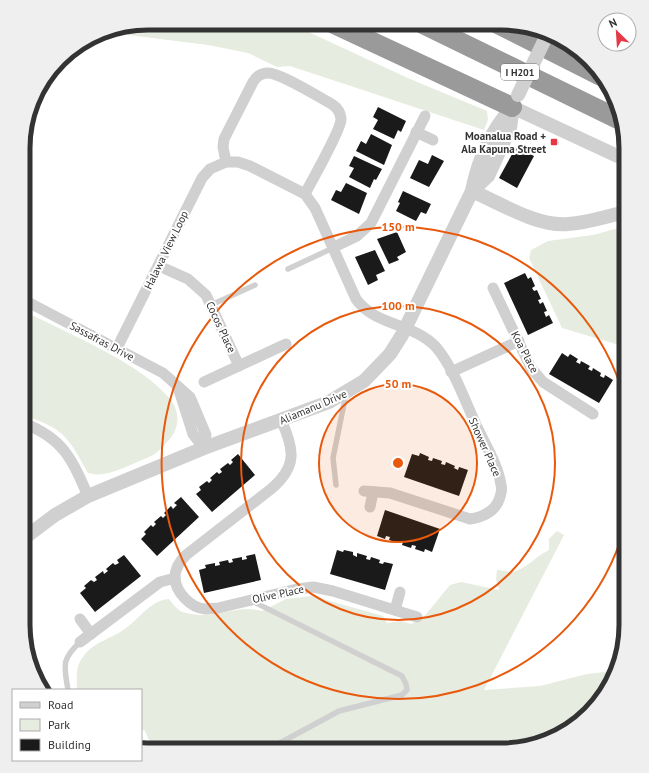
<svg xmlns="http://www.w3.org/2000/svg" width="649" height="773" font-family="'PT Sans',sans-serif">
  <rect width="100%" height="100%" fill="#fff"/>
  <g fill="#e6ecdf">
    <path d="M148,23h141l121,56 77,32 1,9 -4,10 -194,-64 -13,1 -29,-14 -40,-8 -104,-13z"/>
    <path d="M626,226v121l-64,-19 -33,-70 2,-8 17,-9 45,-6z"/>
    <path d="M24,311c42,22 116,51 146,88 10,12 10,29 -1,41 -6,6 -12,14 -20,17 -18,7 -43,22 -61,16 -21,-38 -24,-44 -65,-58z"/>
    <path d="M557,531l7,4 -80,155 56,-4 47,-12 26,-3 -8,23 -41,39 -55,17h-356l-8,-19 -4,-2v-39h-64c0,-12 -2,-23 6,-33 11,-16 29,-18 43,-29 14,-10 25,-28 43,-29 3,4 6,8 10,11 3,3 9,3 12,4 25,5 47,-10 71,-3l24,-12 26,-3 71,20 4,7 14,-2 10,3 11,-5 28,-34 11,-3 38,8 -3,-11 1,-9c5,0 14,3 19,1 11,-4 22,-16 33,-21v-11z"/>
    <path d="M23,626l7,3 4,6 -2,23 12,32 -4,-2z"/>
  </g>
  <g fill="#1a1a1a">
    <path d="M378,107l28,14 -5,11 -3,-2 -4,9 -21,-10 5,-9 -5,-3z"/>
    <path d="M371,134l21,11 -8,20 -28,-14 5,-10 5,3z"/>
    <path d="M552,139l7,3 -1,3 -8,-3z"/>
    <path d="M516,147l18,9 -17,32 -18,-10z"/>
    <path d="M432,155l12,6 -15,26 -19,-9 9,-18 9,4z"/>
    <path d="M354,156l28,13 -6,11 -2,-1 -4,9 -21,-11 5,-9 -5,-2z"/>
    <path d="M346,183l21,10 -8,21 -28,-14 5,-10 5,2z"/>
    <path d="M403,191l28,13 -5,10 -5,-2 -5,9 -20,-10 4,-8 -2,-1z"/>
    <path d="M397,232l9,20 -9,5 2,3 -10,4 -12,-25z"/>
    <path d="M375,250l10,21 -9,4 2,5 -10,5 -13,-28z"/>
    <path d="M525,273l3,6 3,-2 4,9 -3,2 2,3 3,-1 4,9 -3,1 2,4 3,-2 4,9 -3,1 2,5 3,-2 4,8 -25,12 -24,-52z"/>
    <path d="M562,353l6,4 2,-3 8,5 -2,3 4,2 1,-3 9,5 -2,3 4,2 1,-3 8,5 -1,3 4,2 1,-3 8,5 -14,23 -50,-29z"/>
    <path d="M420,453l9,4 -1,3 4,1 1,-3 9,3 -1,3 4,1 1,-3 9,4 -1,2 4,2 1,-3 9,3 -9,26 -55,-19 8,-23 7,2z"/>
    <path d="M238,454l17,21 -43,37 -16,-18 5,-4 -2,-3 8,-6 2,2 3,-3 -2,-2 7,-6 2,2 3,-2 -2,-3 8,-6 2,2 3,-3 -2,-2z"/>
    <path d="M181,497l18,20 -42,39 -16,-17 5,-5 -2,-2 7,-7 2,2 3,-3 -2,-2 7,-6 2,2 3,-3 -2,-2 7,-7 2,3 4,-4 -3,-2z"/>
    <path d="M385,510l55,19 -8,23 -7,-3 -1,3 -9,-3 1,-3 -4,-1 -1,3 -9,-3 1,-3 -4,-1 -1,2 -9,-3 1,-3 -4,-1 -1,3 -8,-3z"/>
    <path d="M337,550l6,2 1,-2 9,2v3l4,2v-4l10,3 -1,3 4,1 1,-3 9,3 -1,3 4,1 1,-2 9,2 -8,26 -55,-16z"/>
    <path d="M255,554l6,26 -57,13 -5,-23 7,-2 -1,-3 10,-2v3l5,-1 -1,-3 9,-2 1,3 4,-1 -1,-3 10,-2v3l5,-1 -1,-3z"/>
    <path d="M124,555l17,21 -46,36 -15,-19 6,-5 -2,-2 7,-6 3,2 3,-2 -2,-3 8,-6 1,3 4,-3 -2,-2 7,-6 2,2 4,-2 -2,-3z"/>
  </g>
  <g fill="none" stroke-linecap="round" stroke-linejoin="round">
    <g stroke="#d0d0d0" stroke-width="5.5">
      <path d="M288,269l45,-21"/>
      <path d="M211,305l44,-20"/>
      <path d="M336,485l-3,-27 13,-64"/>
      <path d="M252,601l150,75 4,8 1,6 -5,5 -63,16 -72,39"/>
      <path d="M68,690c-4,-25 -7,-30 12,-48"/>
    </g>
    <g stroke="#d0d0d0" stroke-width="11">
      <path d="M416,132l17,8"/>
      <path d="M226,162h12l12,4 55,28 10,14 41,91c19,27 58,24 80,48 18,21 30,57 42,82 8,17 20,36 23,56 1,3 0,9 -1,12 -4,14 -17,20 -30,22l-80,-26 -26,-2"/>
      <path d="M334,247l23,-11 14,-13 54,-107"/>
      <path d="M159,266l29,13 18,16 33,71"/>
      <path d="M493,288l38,80 12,14 50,32"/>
      <path d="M24,300l139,73 27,24 16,38 -2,13"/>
      <path d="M117,348l85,-170 8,-9 16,-7 -3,-15 1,-8 29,-57c3,-5 8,-9 15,-9 12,0 49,23 62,30 7,4 11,9 11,17 -1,12 -29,60 -36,74"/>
      <path d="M451,372l68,-31"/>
      <path d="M204,382l82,-38"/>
      <path d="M178,387l15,47 11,14"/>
      <path d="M281,420c14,30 16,47 -10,69l-85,66c-6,6 -11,14 -11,22 0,15 16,31 30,32 4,0 9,-1 13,-1l79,-19 16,-2 20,4 84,26"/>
      <path d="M23,423c40,15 49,36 65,73"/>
      <path d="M370,507l3,-15"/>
      <path d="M395,610l5,-18"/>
      <path d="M80,619l11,15"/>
      <path d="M80,642l80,-60 15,-4"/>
    </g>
    <g stroke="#d0d0d0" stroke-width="14">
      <path d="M512,107l114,53"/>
      <path d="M472,191c28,12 65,36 96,33 20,-1 39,-8 58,-12"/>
      <path d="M472,191l16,-15 22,-48 3,-22"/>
      <path d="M23,539l32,-24 33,-19 116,-48 125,-46 35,-21 26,-27 12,-19 70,-144c6,-31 19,-60 40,-84"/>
    </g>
    <g stroke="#9a9a9a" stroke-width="20">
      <path d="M334,24l178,83"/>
      <path d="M423,24l195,95"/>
      <path d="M498,24l103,52"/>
    </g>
    <path stroke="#d0d0d0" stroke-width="14" d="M518,95l29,-60"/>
  </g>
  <circle cx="398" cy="463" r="79" fill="#e8590c" fill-opacity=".12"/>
  <g fill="none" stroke="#e8590c" stroke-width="2">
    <circle cx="398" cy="463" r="79"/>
    <circle cx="398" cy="463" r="157"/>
    <path d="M625 526A236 236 0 1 1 625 400"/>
  </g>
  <rect fill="#e63946" stroke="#fff" stroke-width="1.5" x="550" y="138" width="8" height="8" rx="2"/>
  <g text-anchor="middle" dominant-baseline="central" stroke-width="4" stroke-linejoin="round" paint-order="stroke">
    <rect fill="#fff" stroke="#707070" stroke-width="1" x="501" y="64" width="38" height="16" rx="3"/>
    <g font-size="10" font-weight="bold" fill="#333">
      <text x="520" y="72">I H201</text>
    </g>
    <g font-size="11" font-weight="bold" fill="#333" stroke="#fff" text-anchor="end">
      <text x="546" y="136">Moanalua Road +<tspan x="546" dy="13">Ala Kapuna Street</tspan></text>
    </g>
    <g font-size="11" fill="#333" stroke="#fff">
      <text transform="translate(166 250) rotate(-64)">Halawa View Loop</text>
      <text transform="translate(221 327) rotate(65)">Cocos Place</text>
      <text transform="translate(102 341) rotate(28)">Sassafras Drive</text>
      <text transform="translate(525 352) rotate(62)">Koa Place</text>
      <text transform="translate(313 407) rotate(-23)">Aliamanu Drive</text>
      <text transform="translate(485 447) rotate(66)">Shower Place</text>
      <text transform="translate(278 594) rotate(-12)">Olive Place</text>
    </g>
  </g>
  <path d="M0 0H649V773H0ZM148 30H501A118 118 0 0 1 619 148V625A118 118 0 0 1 501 743H148A118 118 0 0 1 30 625V148A118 118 0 0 1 148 30Z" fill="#efefef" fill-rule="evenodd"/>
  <path fill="none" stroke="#333" stroke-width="5" d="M148 30H501A118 118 0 0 1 619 148V625A118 118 0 0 1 501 743H148A118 118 0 0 1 30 625V148A118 118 0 0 1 148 30Z"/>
  <circle cx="398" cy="463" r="6" fill="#e8590c" stroke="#fff" stroke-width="2"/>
  <g font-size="12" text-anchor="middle" font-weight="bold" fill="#e8590c" stroke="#fff" stroke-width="4" stroke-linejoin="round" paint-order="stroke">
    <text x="398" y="231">150 m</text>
    <text x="398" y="310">100 m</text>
    <text x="398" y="388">50 m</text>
  </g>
  <rect x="12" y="689" width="130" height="72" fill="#ffffff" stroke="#adadad"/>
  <rect x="20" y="702" width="20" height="6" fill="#d0d0d0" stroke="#adadad"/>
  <text x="48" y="709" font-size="12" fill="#333333">Road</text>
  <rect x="20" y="719" width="20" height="12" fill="#e6ecdf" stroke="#adadad"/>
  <text x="48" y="729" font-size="12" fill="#333333">Park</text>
  <rect x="20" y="739" width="20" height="12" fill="#1a1a1a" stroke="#adadad"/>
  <text x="48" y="749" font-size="12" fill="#333333">Building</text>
  <g transform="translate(617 32) rotate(335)"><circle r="19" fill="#ffffff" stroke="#adadad"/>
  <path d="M0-3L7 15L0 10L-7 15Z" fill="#e63946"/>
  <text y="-6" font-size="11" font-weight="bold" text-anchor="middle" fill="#333333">N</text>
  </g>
</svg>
